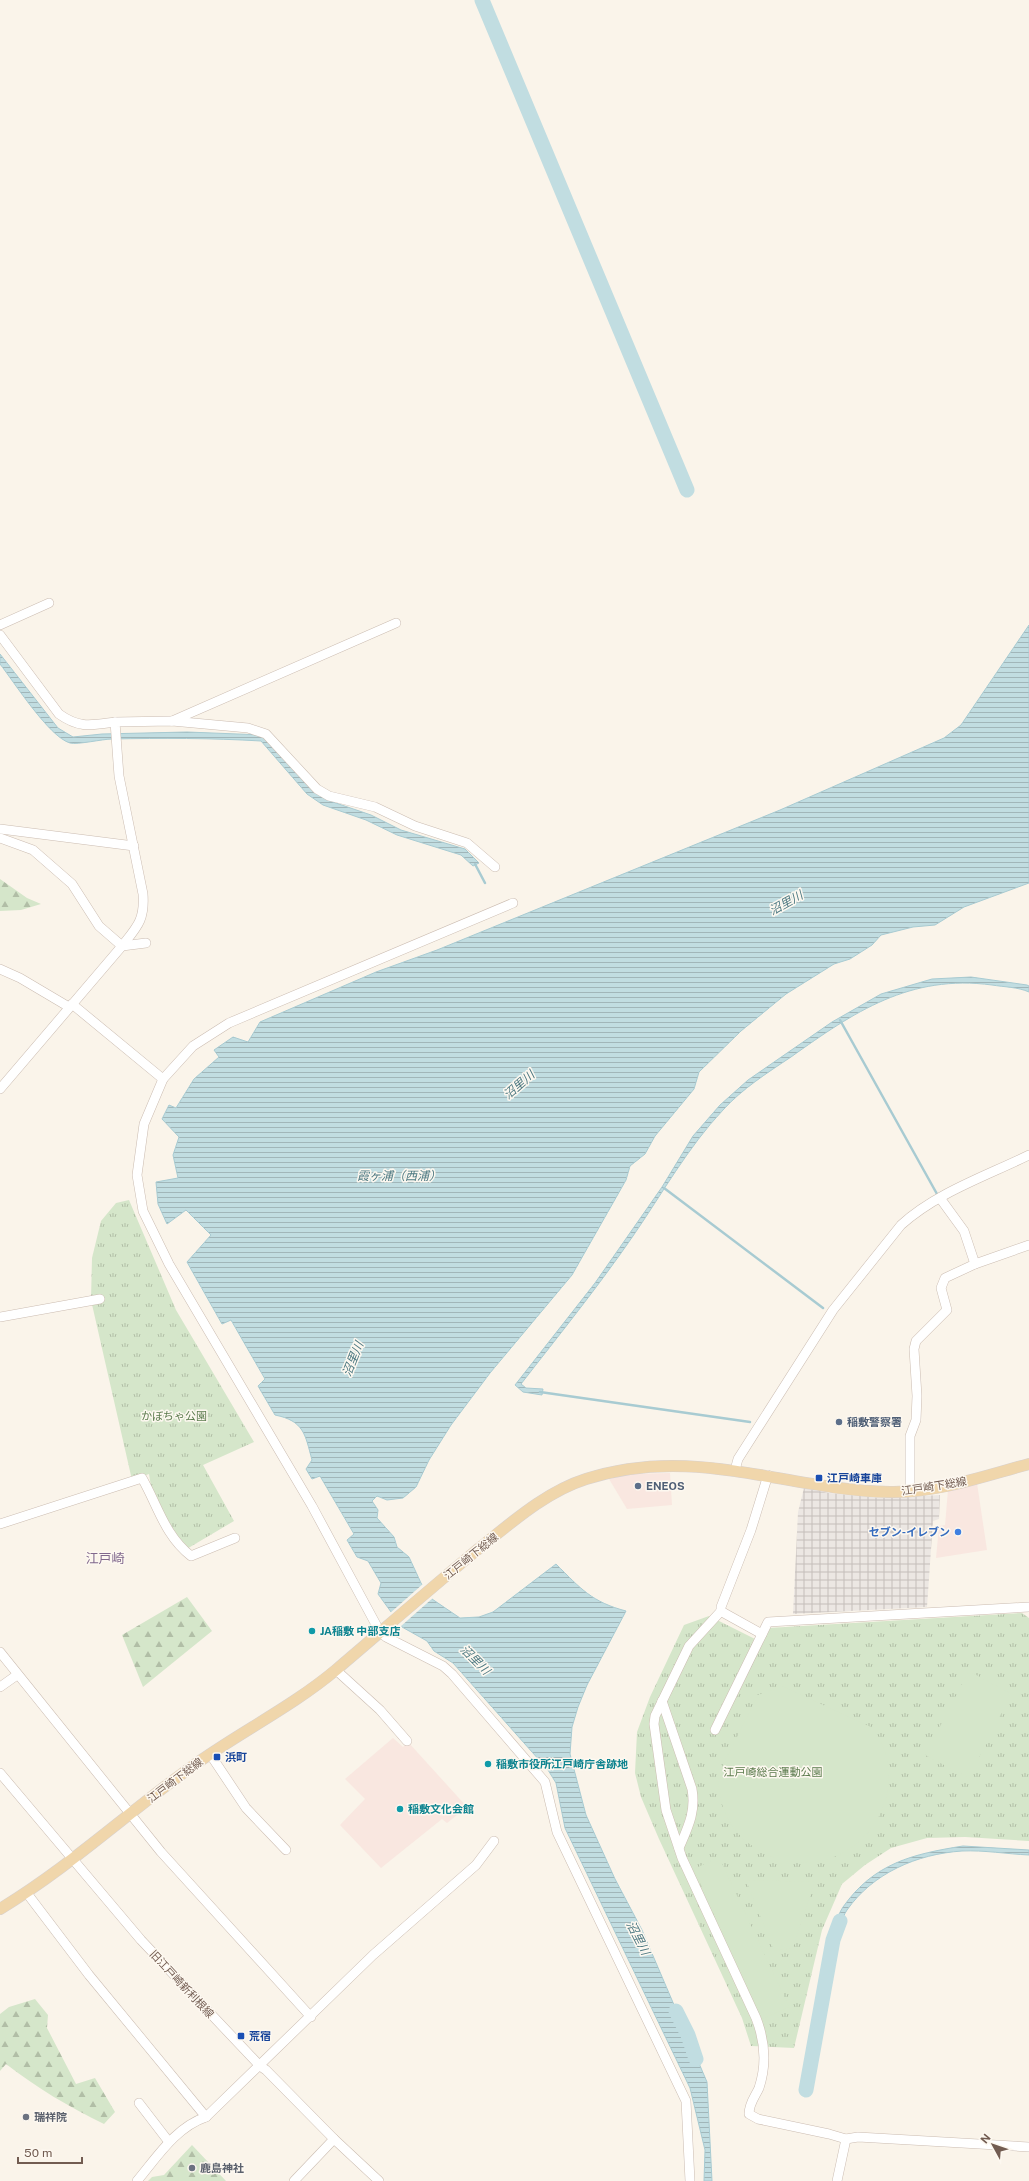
<svg xmlns="http://www.w3.org/2000/svg" width="1029" height="2181" font-family="'Public Sans','Noto Sans JP',sans-serif">
  <defs>
    <pattern id="industrial-grid" width="8" height="8" patternUnits="userSpaceOnUse"><rect width="8" height="8" fill="#ece7e3"/><path d="M0 4h8M4 0v8" fill="none" stroke="#c4beba"/></pattern>
    <pattern id="forest-firs" width="22" height="20" patternUnits="userSpaceOnUse"><rect width="22" height="20" fill="#d5e6ca"/><path d="M5 1l3.5 6h-7zM16 11l3.5 6h-7z" fill="#b1bea6"/></pattern>
    <pattern id="park-tufts" width="24" height="20" patternUnits="userSpaceOnUse"><rect width="24" height="20" fill="#d5e6ca"/><path d="M3 7l-1-3M5 7V3M7 7l1-3M15 17l-1-3M17 17v-4M19 17l1-3" fill="none" stroke="#b1bea6"/></pattern>
    <pattern id="water-rules" width="6" height="5" patternUnits="userSpaceOnUse"><rect width="6" height="5" fill="#c1dde1"/><path d="M0 2.5h6" fill="none" stroke="#a1b6b9"/></pattern>
  </defs>
  <rect width="100%" height="100%" fill="#faf4ea"/>
  <g fill="#f9e7e0">
    <path d="M670,1473l2,32 -45,4 -18,-30 21,-5z"/>
    <path d="M977,1483l10,67 -51,8 3,-32 6,-1 3,-35z"/>
    <path d="M393,1738l10,9 5,-5 59,65 -20,16 -5,-4 -61,49 -41,-43 25,-26 -20,-20z"/>
  </g>
  <path fill="url(#industrial-grid)" d="M804,1488l25,5 52,5 59,-3 -1,24 -6,2 -6,86 -134,7 5,-102z"/>
  <g fill="url(#forest-firs)">
    <path d="M0,879l27,19 14,6 -20,6 -21,1z"/>
    <path d="M187,1597l25,34 -69,56 -21,-52z"/>
    <path d="M35,1999l13,16 -1,13 29,56 19,-6 20,34 -11,12c-35,-17 -67,-36 -98,-60l-6,7v-57l9,-7z"/>
    <path d="M192,2145l34,36h-78l4,-4 12,-2z"/>
  </g>
  <g fill="url(#park-tufts)">
    <path d="M129,1200l47,110 78,132 -51,23 31,56 -49,29 -31,-45 -5,-31 -17,6 -41,-180 1,-42 9,-37 15,-18z"/>
    <path d="M1022,1613l7,5v223l-64,-4 -38,1 -36,10 -26,17 -23,19 -20,46 -28,118 -43,-2 -9,-28 -83,-179 -18,-42 -6,-24 2,-41 13,-35 34,-72 25,-9 52,26 7,-14z"/>
  </g>
  <g fill="#d5e6ca">
    <path d="M969,1671l42,23 -42,84 -44,-23z"/>
    <path d="M782,1686l91,42c48,69 -21,158 -100,129 -17,-6 -35,-20 -44,-36 -7,-14 -14,-34 -9,-49 3,-9 8,-17 12,-25 9,-17 17,-35 26,-52z"/>
    <path d="M719,1857l70,150 -29,13 -66,-151z"/>
    <path d="M746,1880l69,2 -22,66 -19,3z"/>
  </g>
  <g fill="url(#water-rules)" stroke="#a8cbd2">
    <path d="M1029,625v258l-65,24 -29,18 -22,2 -32,8 -9,10 -22,14 -16,5 -48,30 -45,37 -42,41 -5,17 -39,47 -10,18 -15,12 -4,14 -54,95 -82,98 -39,52 -22,35 -13,27 -13,11 -16,2 -10,-4 -5,5 6,9 -1,8 17,19 3,10 12,10 12,26 11,16 28,19 19,-1 14,-5 63,-48c25,25 36,38 70,47l-39,74 -9,22 -6,20 -2,27 16,61 29,64 27,51 65,152 5,99h-8l1,-31 -15,-62 -125,-260 -9,-45 -8,-13 -95,-107 -19,-12 -7,-10 -25,-14 -24,-33 3,-11 -13,-22 -11,-4 -10,-17 7,-6 -34,-58 -8,3 -6,-10 6,-9c-7,-26 -8,-39 -37,-45l-17,-29 7,-7 -34,-59 -9,4 -35,-62 24,-27 -25,-25 -19,14 -9,-20 -2,-22 22,-4 -5,-23 6,-18 -17,-18 7,-14 7,3 18,-29 25,-22 -5,-7 19,-13 15,5 12,-20 116,-50 61,-22 343,-140 164,-72 17,-13z"/>
    <path d="M0,654l58,74 15,9 29,-3 85,-2 76,3 49,54 15,11 44,15 30,15 64,19 14,14 -6,3 -12,-11 -64,-20 -31,-15 -43,-15 -16,-11 -46,-53c-50,-3 -99,-3 -149,-2 -9,0 -35,6 -42,4 -21,-6 -56,-61 -70,-79z"/>
    <path d="M971,977l56,8 2,1v6c-11,-5 -25,-5 -37,-7 -82,-11 -138,27 -201,72 -24,16 -49,32 -68,53 -35,37 -61,84 -90,126 -35,51 -74,99 -112,148l5,4 17,1 -1,6 -19,-3 -8,-7 80,-102 67,-96 31,-51 27,-31 28,-25 84,-58 49,-28 51,-15z"/>
    <path d="M963,1846l66,4v5c-22,-1 -45,-5 -67,-4 -45,3 -89,22 -115,59 -6,9 -8,22 -12,32l-4,-3c3,-10 6,-23 12,-32 31,-44 70,-53 120,-61z"/>
  </g>
  <path fill="#faf4ea" d="M424,1583l10,14 -34,30 -11,-13z"/>
  <g fill="none" stroke-linecap="round" stroke-linejoin="round">
    <g stroke="#a8cbd2" stroke-width="2.5">
      <path d="M475,864l10,19"/>
      <path d="M840,1020l97,174"/>
      <path d="M664,1188l159,120"/>
      <path d="M540,1392l210,30"/>
    </g>
    <g stroke="#c1dde1" stroke-width="15">
      <path d="M482,0l205,490"/>
      <path d="M676,2011l12,24 8,24"/>
      <path d="M806,2090l27,-150 7,-19"/>
    </g>
    <defs>
      <g id="minor">
        <path d="M0,625l49,-22"/>
        <path d="M0,635l59,79c21,15 33,11 56,8"/>
        <path d="M172,721l224,-98"/>
        <path d="M0,829l134,17"/>
        <path d="M0,838l33,12 39,34 27,42 23,20 24,-3"/>
        <path d="M513,903l-284,120 -36,23 -30,33 -19,45 -7,51 6,36 26,53 143,242 68,126 6,5 57,29 9,8 93,108 12,50 129,269 4,80"/>
        <path d="M0,969l20,9 49,29"/>
        <path d="M72,1004l91,75"/>
        <path d="M0,1089l122,-143c15,-19 23,-26 21,-52l-24,-118 -4,-54 57,-1 76,7 18,6 51,55 12,7 46,11 40,19 52,17 28,24"/>
        <path d="M940,1198l24,33 11,33"/>
        <path d="M0,1317l100,-18"/>
        <path d="M735,1470l3,-11 95,-149 68,-85c35,-32 85,-49 128,-70"/>
        <path d="M910,1492v-56l6,-16 1,-24 -3,-47 2,-8 31,-31 -6,-22 4,-10 30,-14 54,-19"/>
        <path d="M0,1524l142,-46c16,28 23,58 49,78l44,-18"/>
        <path d="M721,1611l-32,35 -34,70 -1,8 12,86 16,48 74,160c9,23 11,46 3,70 -4,9 -10,15 -10,26l9,5 71,15 17,5 12,-2 171,10"/>
        <path d="M762,1634l-38,-21 -3,-2v-4l30,-77 17,-55"/>
        <path d="M0,1652l161,200 150,165"/>
        <path d="M336,1670l44,40 27,31"/>
        <path d="M0,1687l17,-12"/>
        <path d="M662,1701l30,88c4,23 -4,38 -13,59"/>
        <path d="M715,1730l53,-108 261,-15"/>
        <path d="M210,1754l36,54 40,42"/>
        <path d="M0,1773l141,167 119,126 6,4 68,69 45,42"/>
        <path d="M26,1892l63,83 117,142"/>
        <path d="M139,2103l30,39"/>
        <path d="M137,2181c20,-24 39,-54 69,-64l167,-162 103,-90 18,-24"/>
        <path d="M294,2181l40,-42"/>
        <path d="M837,2181l9,-42"/>
      </g>
      <path id="major" d="M0,1909c68,-41 126,-95 190,-141 48,-35 102,-61 147,-99 47,-40 93,-80 140,-119 33,-26 68,-58 109,-71 109,-35 198,11 304,13 47,1 94,-16 139,-28"/>
    </defs>
    <use href="#minor" stroke="#cbbcb1" stroke-width="10"/>
    <use href="#major" stroke="#d8d1ce" stroke-width="12"/>
    <use href="#minor" stroke="#fff" stroke-width="9"/>
    <use href="#major" stroke="#f0d6ab" stroke-width="11"/>
  </g>
  <g fill="#5c6f8a" stroke="#fdf8f0" stroke-width="1.5">
    <circle cx="839" cy="1422" r="4"/>
    <circle cx="638" cy="1486" r="4"/>
  </g>
  <g fill="#1a4fb4" stroke="#fdf8f0" stroke-width="1.5">
    <rect x="815" y="1474" width="8" height="8" rx="2"/>
    <rect x="213" y="1753" width="8" height="8" rx="2"/>
    <rect x="237" y="2032" width="8" height="8" rx="2"/>
  </g>
  <circle fill="#3f7fe0" stroke="#fdf8f0" stroke-width="1.5" cx="958" cy="1532" r="4"/>
  <g fill="#0f9aa8" stroke="#fdf8f0" stroke-width="1.5">
    <circle cx="312" cy="1631" r="4"/>
    <circle cx="488" cy="1764" r="4"/>
    <circle cx="400" cy="1809" r="4"/>
  </g>
  <g fill="#6b7280" stroke="#fdf8f0" stroke-width="1.5">
    <circle cx="26" cy="2117" r="4"/>
    <circle cx="192" cy="2168" r="4"/>
  </g>
  <g text-anchor="middle" dominant-baseline="central" stroke-width="3" stroke-linejoin="round" paint-order="stroke">
    <g font-size="11" fill="#5b7b4d" stroke="#fdf8f0">
      <text x="174" y="1416">かぼちゃ公園</text>
      <text x="773" y="1772">江戸崎総合運動公園</text>
    </g>
    <g font-size="11" font-weight="bold" fill="#4e5e75" stroke="#fdf8f0" text-anchor="start">
      <text x="847" y="1422">稲敷警察署</text>
      <text x="646" y="1486">ENEOS</text>
    </g>
    <g font-size="11" font-weight="bold" fill="#164399" stroke="#fdf8f0" text-anchor="start">
      <text x="827" y="1478">江戸崎車庫</text>
      <text x="225" y="1757">浜町</text>
      <text x="249" y="2036">荒宿</text>
    </g>
    <g font-size="11" fill="#725c51" stroke="#fdf8f0">
      <text transform="translate(934 1486) rotate(-9)">江戸崎下総線</text>
      <text transform="translate(471 1556) rotate(-39)">江戸崎下総線</text>
      <text transform="translate(175 1780) rotate(-37)">江戸崎下総線</text>
      <text transform="translate(182 1984) rotate(47)">旧江戸崎新利根線</text>
    </g>
    <g font-size="11" font-weight="bold" fill="#366cbe" stroke="#fdf8f0" text-anchor="end">
      <text x="950" y="1532">セブン-イレブン</text>
    </g>
    <g font-size="11" font-weight="bold" fill="#0d838f" stroke="#fdf8f0" text-anchor="start">
      <text x="320" y="1631">JA稲敷 中部支店</text>
      <text x="496" y="1764">稲敷市役所江戸崎庁舎跡地</text>
      <text x="408" y="1809">稲敷文化会館</text>
    </g>
    <g font-size="11" font-weight="bold" fill="#5b616d" stroke="#fdf8f0" text-anchor="start">
      <text x="34" y="2117">瑞祥院</text>
      <text x="200" y="2168">鹿島神社</text>
    </g>
    <g font-size="12" font-style="italic" fill="#4d7982" stroke="#fdf8f0">
      <text transform="translate(786 903) rotate(-29)">沼里川</text>
      <text transform="translate(519 1085) rotate(-41)">沼里川</text>
      <text x="399" y="1176">霞ヶ浦（西浦）</text>
      <text transform="translate(353 1359) rotate(-68)">沼里川</text>
      <text transform="translate(475 1660) rotate(45)">沼里川</text>
      <text transform="translate(638 1938) rotate(63)">沼里川</text>
    </g>
    <g font-size="13" fill="#81688d" stroke="#fdf8f0">
      <text x="105" y="1558">江戸崎</text>
    </g>
  </g>
  <g transform="translate(993 2145) rotate(310)" stroke="#fdf8f0" stroke-width="3" paint-order="stroke">
  <path d="M0-3L7 15L0 10L-7 15Z" fill="#725c51"/>
  <text y="-6" font-size="11" font-weight="bold" text-anchor="middle" fill="#725c51">N</text>
  </g>
  <path d="M18 2157v6h64v-6" fill="none" stroke="#725c51" stroke-width="2"/>
  <text x="24" y="2157" font-size="12" fill="#725c51" stroke="#fdf8f0" stroke-width="3" paint-order="stroke">50 m</text>
</svg>
